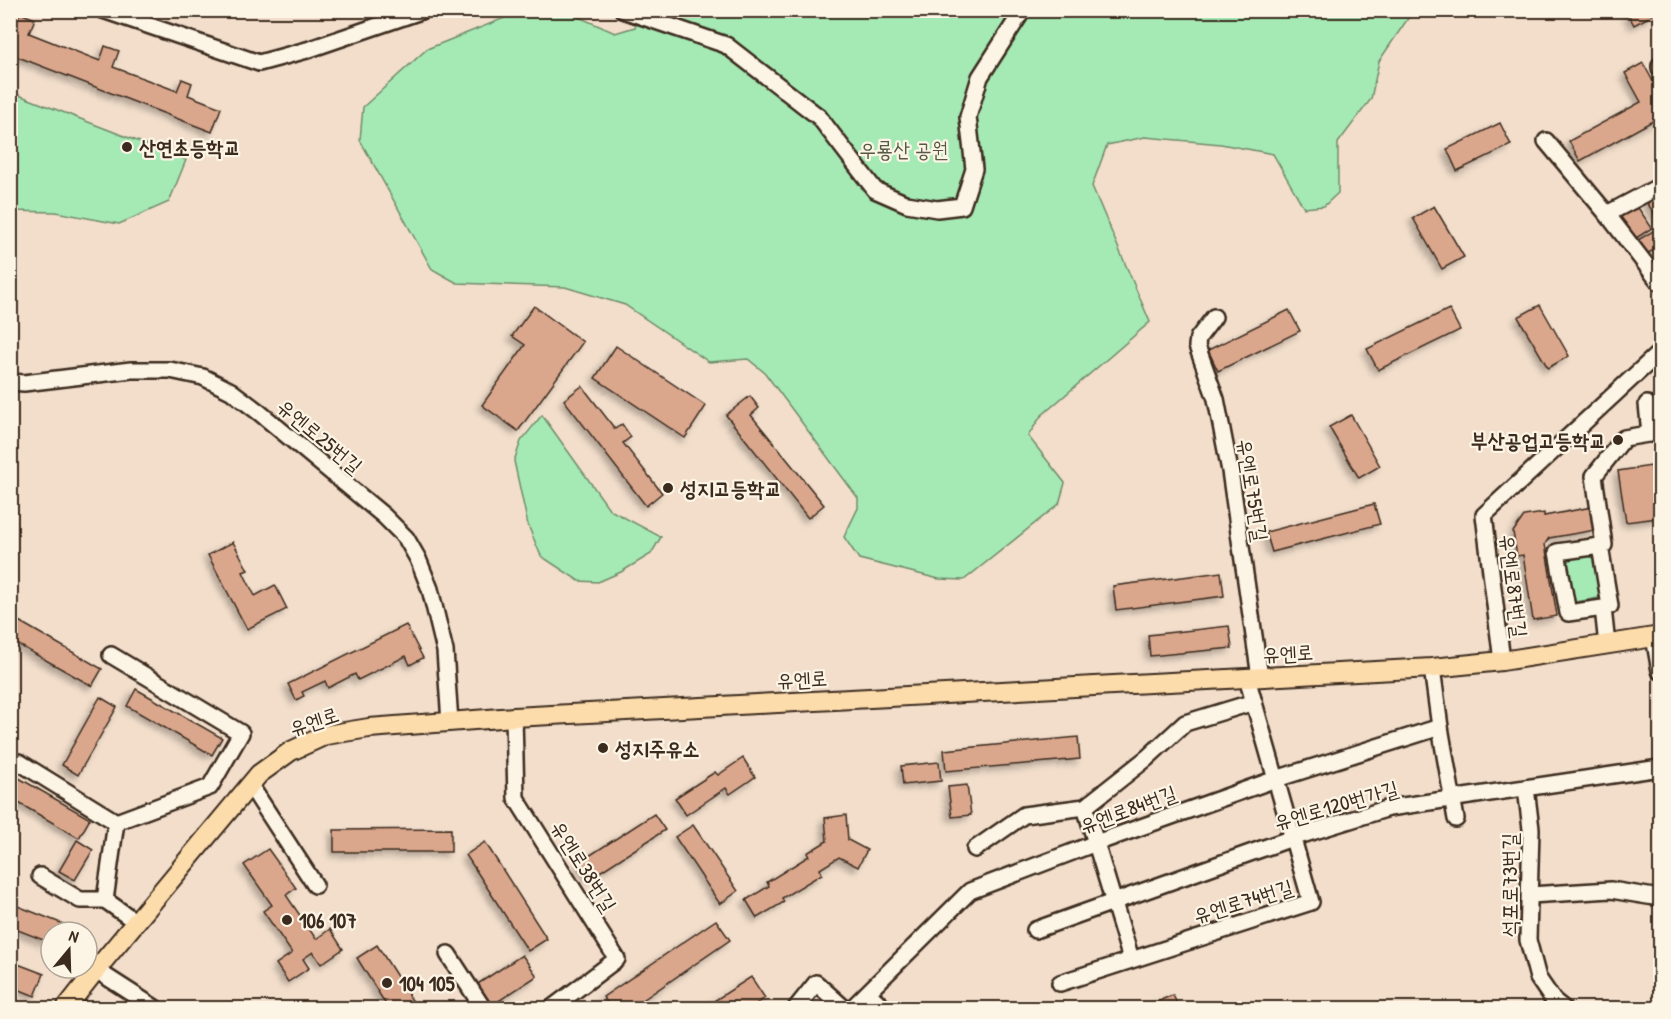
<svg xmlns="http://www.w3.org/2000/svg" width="1671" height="1019" font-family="'Patrick Hand','Poor Story',sans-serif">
  <defs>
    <filter id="shadow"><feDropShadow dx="-4" dy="4" stdDeviation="3" flood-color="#0004"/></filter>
  </defs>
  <rect width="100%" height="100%" fill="#f2decb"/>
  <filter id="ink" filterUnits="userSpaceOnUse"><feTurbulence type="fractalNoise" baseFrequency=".0167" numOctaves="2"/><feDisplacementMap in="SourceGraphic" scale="12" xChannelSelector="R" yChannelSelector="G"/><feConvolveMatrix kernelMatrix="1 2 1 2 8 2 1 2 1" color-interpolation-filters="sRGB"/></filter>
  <g filter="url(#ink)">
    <g fill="#a5eab5" stroke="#708a6a" stroke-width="1.5">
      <path d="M644,10l769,1 -34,50 -8,38 -33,44v50l-14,13 -20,2 -31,-54 -52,-10 -76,-7 -38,8 -15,41 58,136 -109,94 -13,20 37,47 -6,21 -95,76 -25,-1 -80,-20 -15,-22 14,-29v-10l-93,-125 -17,-14 -39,3 -84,-57 -60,-18 -108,-4 -25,-14 -72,-129 3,-33 64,-58 95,-38h43l50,22 20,-6z"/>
      <path d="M11,92l175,68 -17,42 -50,22 -63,-12 -45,-1z"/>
      <path d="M542,415l68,95 51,27 -10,17 -30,18 -23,10 -19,-1 -38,-25 -13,-31 -14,-64 7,-20z"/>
      <path d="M1588,554l8,7 6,29 -4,8 -22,4 -7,-5 -5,-33 6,-7z"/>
    </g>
    <g fill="#daa78d" stroke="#3b2a1e" stroke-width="1.5" filter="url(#shadow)">
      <path d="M1630,10h21l2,5 -19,10 -7,-13z"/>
      <path d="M20,13l15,6 -6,14 71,28 5,-15 14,5 -6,16 64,24 5,-12 10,4 -4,12 33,13 -9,24 -202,-78v-17z"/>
      <path d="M1643,63l17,31v23l-80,44 -11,-20 72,-39 -16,-29z"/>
      <path d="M1500,123l11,22 -54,26 -10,-22z"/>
      <path d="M1660,193v30l-14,-22z"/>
      <path d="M1634,202l18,26 -19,12 -18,-26z"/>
      <path d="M1434,206l30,51 -22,12 -29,-51z"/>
      <path d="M1653,231l7,15 -13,8 -9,-14z"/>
      <path d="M1540,305l29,51 -21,12 -30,-51z"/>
      <path d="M534,306l49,36 -65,89 -36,-26 43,-60 -13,-9z"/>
      <path d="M1449,309l11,21 -82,40 -11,-21z"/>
      <path d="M1289,310l11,21 -82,40 -10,-21z"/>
      <path d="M616,346l90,60 -21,32 -90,-60z"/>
      <path d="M582,386l33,43 7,-5 9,13 -8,6 39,50 -16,13 -82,-106z"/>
      <path d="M750,396l9,12 -8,7 73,90 -16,13 -82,-103z"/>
      <path d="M1660,399v27l-3,1 -4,-27z"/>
      <path d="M1351,415l29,51 -21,12 -30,-51z"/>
      <path d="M1651,466l7,52 -32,4 -8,-51z"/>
      <path d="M1374,504l6,20 -108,28 -6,-20z"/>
      <path d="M1592,507l4,23 -47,8 -4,6 12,72 -24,4 -10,-65 -6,1 -4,-24 11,-16 20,-3v3z"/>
      <path d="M233,542l15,28 -5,2 12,24 20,-11 12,24 -40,20 -39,-74z"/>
      <path d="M1221,572l3,24 -108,14 -3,-24z"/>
      <path d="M17,620l85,49 -10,17 -82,-46v-9z"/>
      <path d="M406,625l17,33 -13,7 -4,-9 -48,24 -3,-6 -27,14 -3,-7 -23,11 2,4 -8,4 -8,-16z"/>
      <path d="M1229,626l3,22 -82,8 -2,-21z"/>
      <path d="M136,689l86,49 -10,17 -85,-49z"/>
      <path d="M100,697l17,10 -39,68 -16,-10z"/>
      <path d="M1078,737l2,22 -134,12 -2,-21z"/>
      <path d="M743,758l12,19 -25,17 -4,-6 -40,27 -11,-17 40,-26 3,3z"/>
      <path d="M939,762l2,19 -38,4 -2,-19z"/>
      <path d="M19,778l71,41 -11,19 -69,-40v-5z"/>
      <path d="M967,785l4,30 -19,2 -4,-30z"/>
      <path d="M654,814l11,16 -76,49 -11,-16z"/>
      <path d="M846,815l2,25 19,10 -9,17 -19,-10 -19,12 2,5 -40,24 2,4 -27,16 -11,-18 23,-14 -2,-4 42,-26 -2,-3 20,-12 -2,-23z"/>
      <path d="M693,825l45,66 -18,13 -45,-67z"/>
      <path d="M451,829v23h-117v-22z"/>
      <path d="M77,840l16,10 -18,30 -16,-9z"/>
      <path d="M485,842l62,97 -19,12 -62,-96z"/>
      <path d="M268,849l28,39 -10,7 30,44 14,-10 13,20 -22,15 -8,-12 -10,7 6,9 -21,14 -12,-18 16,-11 -29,-42 9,-6 -28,-40z"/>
      <path d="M10,903l71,28v1h-30v11l-41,-16z"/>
      <path d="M716,920l14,20 -99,68h-20l-8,-11z"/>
      <path d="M377,945l40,63h-29l-31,-50z"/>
      <path d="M522,955l15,21 -49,32 -15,-21z"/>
      <path d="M10,961l34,13 -9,22 -25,-10z"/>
      <path d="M751,977l14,21 -15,10h-47z"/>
      <path d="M1173,995l6,13h-38z"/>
    </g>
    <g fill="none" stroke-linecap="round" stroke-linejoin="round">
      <defs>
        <g id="minor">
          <path d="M103,10l156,53 48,-13 117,-40"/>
          <path d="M623,10l103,35 93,72 56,73 32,14 30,5 25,-3 12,-37 -6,-52 12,-40 43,-67"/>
          <path d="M1660,65v3"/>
          <path d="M1546,141l61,73 53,69"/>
          <path d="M1607,214l53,-28"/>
          <path d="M1214,317l-16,21 -1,8 19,53 14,72 30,206"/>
          <path d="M10,382l14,1 107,-13h39l33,7 28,14 29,22 124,103 22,22 12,21 12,30 15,62 5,71"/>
          <path d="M1647,404l3,30"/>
          <path d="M1600,546l4,-1 -10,-69 30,-38 36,-6"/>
          <path d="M1603,608l7,-2 -10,-60 -43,6 11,61 35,-5 4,37"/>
          <path d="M1654,637l6,34"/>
          <path d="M111,655l130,78 -31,54 -94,35 -11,78 31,22"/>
          <path d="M1502,661l-18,-146 176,-163"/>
          <path d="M1432,668l8,59 16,92"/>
          <path d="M514,717l2,81 101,161 -65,49"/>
          <path d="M19,762l97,60"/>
          <path d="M250,785l65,100"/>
          <path d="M1526,788l5,41 -3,111 10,38 15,22 10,8"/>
          <path d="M1085,807l46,152"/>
          <path d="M975,849l49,-34 61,-8 62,-49 38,-35 69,-21"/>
          <path d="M40,876l40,24h25"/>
          <path d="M1530,895l81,-5 49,8"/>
          <path d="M1035,930l257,-92 97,-30 271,-40"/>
          <path d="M448,954l35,54"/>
          <path d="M96,970l59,38"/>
          <path d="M1060,983l251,-81 -64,-224"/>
          <path d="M868,993l16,15"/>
          <path d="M796,1008l20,-25 28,25"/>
          <path d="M852,1008l118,-117 126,-48 180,-64 164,-52"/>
        </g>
        <path id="major" d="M66,1008l30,-38 163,-196 32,-23 35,-16 43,-7 145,-11 918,-49 70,-7 158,-25"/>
      </defs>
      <use href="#minor" stroke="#3b2a1e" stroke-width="20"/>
      <use href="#major" stroke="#3b2a1e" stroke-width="22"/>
      <use href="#minor" stroke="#fcf5e5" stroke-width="15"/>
      <use href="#major" stroke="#fddcac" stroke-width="18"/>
    </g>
  </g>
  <g fill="#3b2a1e" stroke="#fcf5e5" stroke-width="2">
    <circle cx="127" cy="147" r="6"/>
    <circle cx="1618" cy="440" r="6"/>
    <circle cx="668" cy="488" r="6"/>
    <circle cx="603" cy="748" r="6"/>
    <circle cx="287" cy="920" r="6"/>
    <circle cx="387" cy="983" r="6"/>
  </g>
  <g text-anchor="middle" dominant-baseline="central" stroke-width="4.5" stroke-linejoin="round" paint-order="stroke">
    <g font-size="21" font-weight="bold" fill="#3b2a1e" stroke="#fcf5e5" text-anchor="start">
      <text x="139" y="147">산연초등학교</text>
      <text x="1606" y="440" text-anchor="end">부산공업고등학교</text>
      <text x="680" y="488">성지고등학교</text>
      <text x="615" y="748">성지주유소</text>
      <text x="299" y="920">106 107</text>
      <text x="399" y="983">104 105</text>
    </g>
    <g font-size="21" fill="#565a44" stroke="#fcf5e5">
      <text x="904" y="149">우룡산 공원</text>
    </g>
    <g font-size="21" fill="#3b2a1e" stroke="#fcf5e5">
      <text transform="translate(320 436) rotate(40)">유엔로25번길</text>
      <text transform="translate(1253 490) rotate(81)">유엔로75번길</text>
      <text transform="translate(1514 586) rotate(83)">유엔로87번길</text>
      <text transform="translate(1288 653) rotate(-3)">유엔로</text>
      <text transform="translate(802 679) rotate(-3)">유엔로</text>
      <text transform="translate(314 721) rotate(-18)">유엔로</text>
      <text transform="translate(1336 805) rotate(-16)">유엔로120번가길</text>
      <text transform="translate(1128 809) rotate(-20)">유엔로84번길</text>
      <text transform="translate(584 866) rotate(58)">유엔로38번길</text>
      <text transform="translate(1509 885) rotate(-90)">석포로73번길</text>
      <text transform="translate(1243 901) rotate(-17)">유엔로74번길</text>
    </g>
  </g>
  <rect width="1671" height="1019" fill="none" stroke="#fcf5e5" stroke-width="36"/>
  <rect x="18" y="18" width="1635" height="983" fill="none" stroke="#3b2a1e" stroke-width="2" filter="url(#ink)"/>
  <g transform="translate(69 950) rotate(19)"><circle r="28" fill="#fcf5e5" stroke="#afa495" stroke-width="1.5"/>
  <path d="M0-4.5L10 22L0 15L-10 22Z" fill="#3b2a1e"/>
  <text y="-9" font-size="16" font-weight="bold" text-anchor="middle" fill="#3b2a1e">N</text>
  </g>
</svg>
